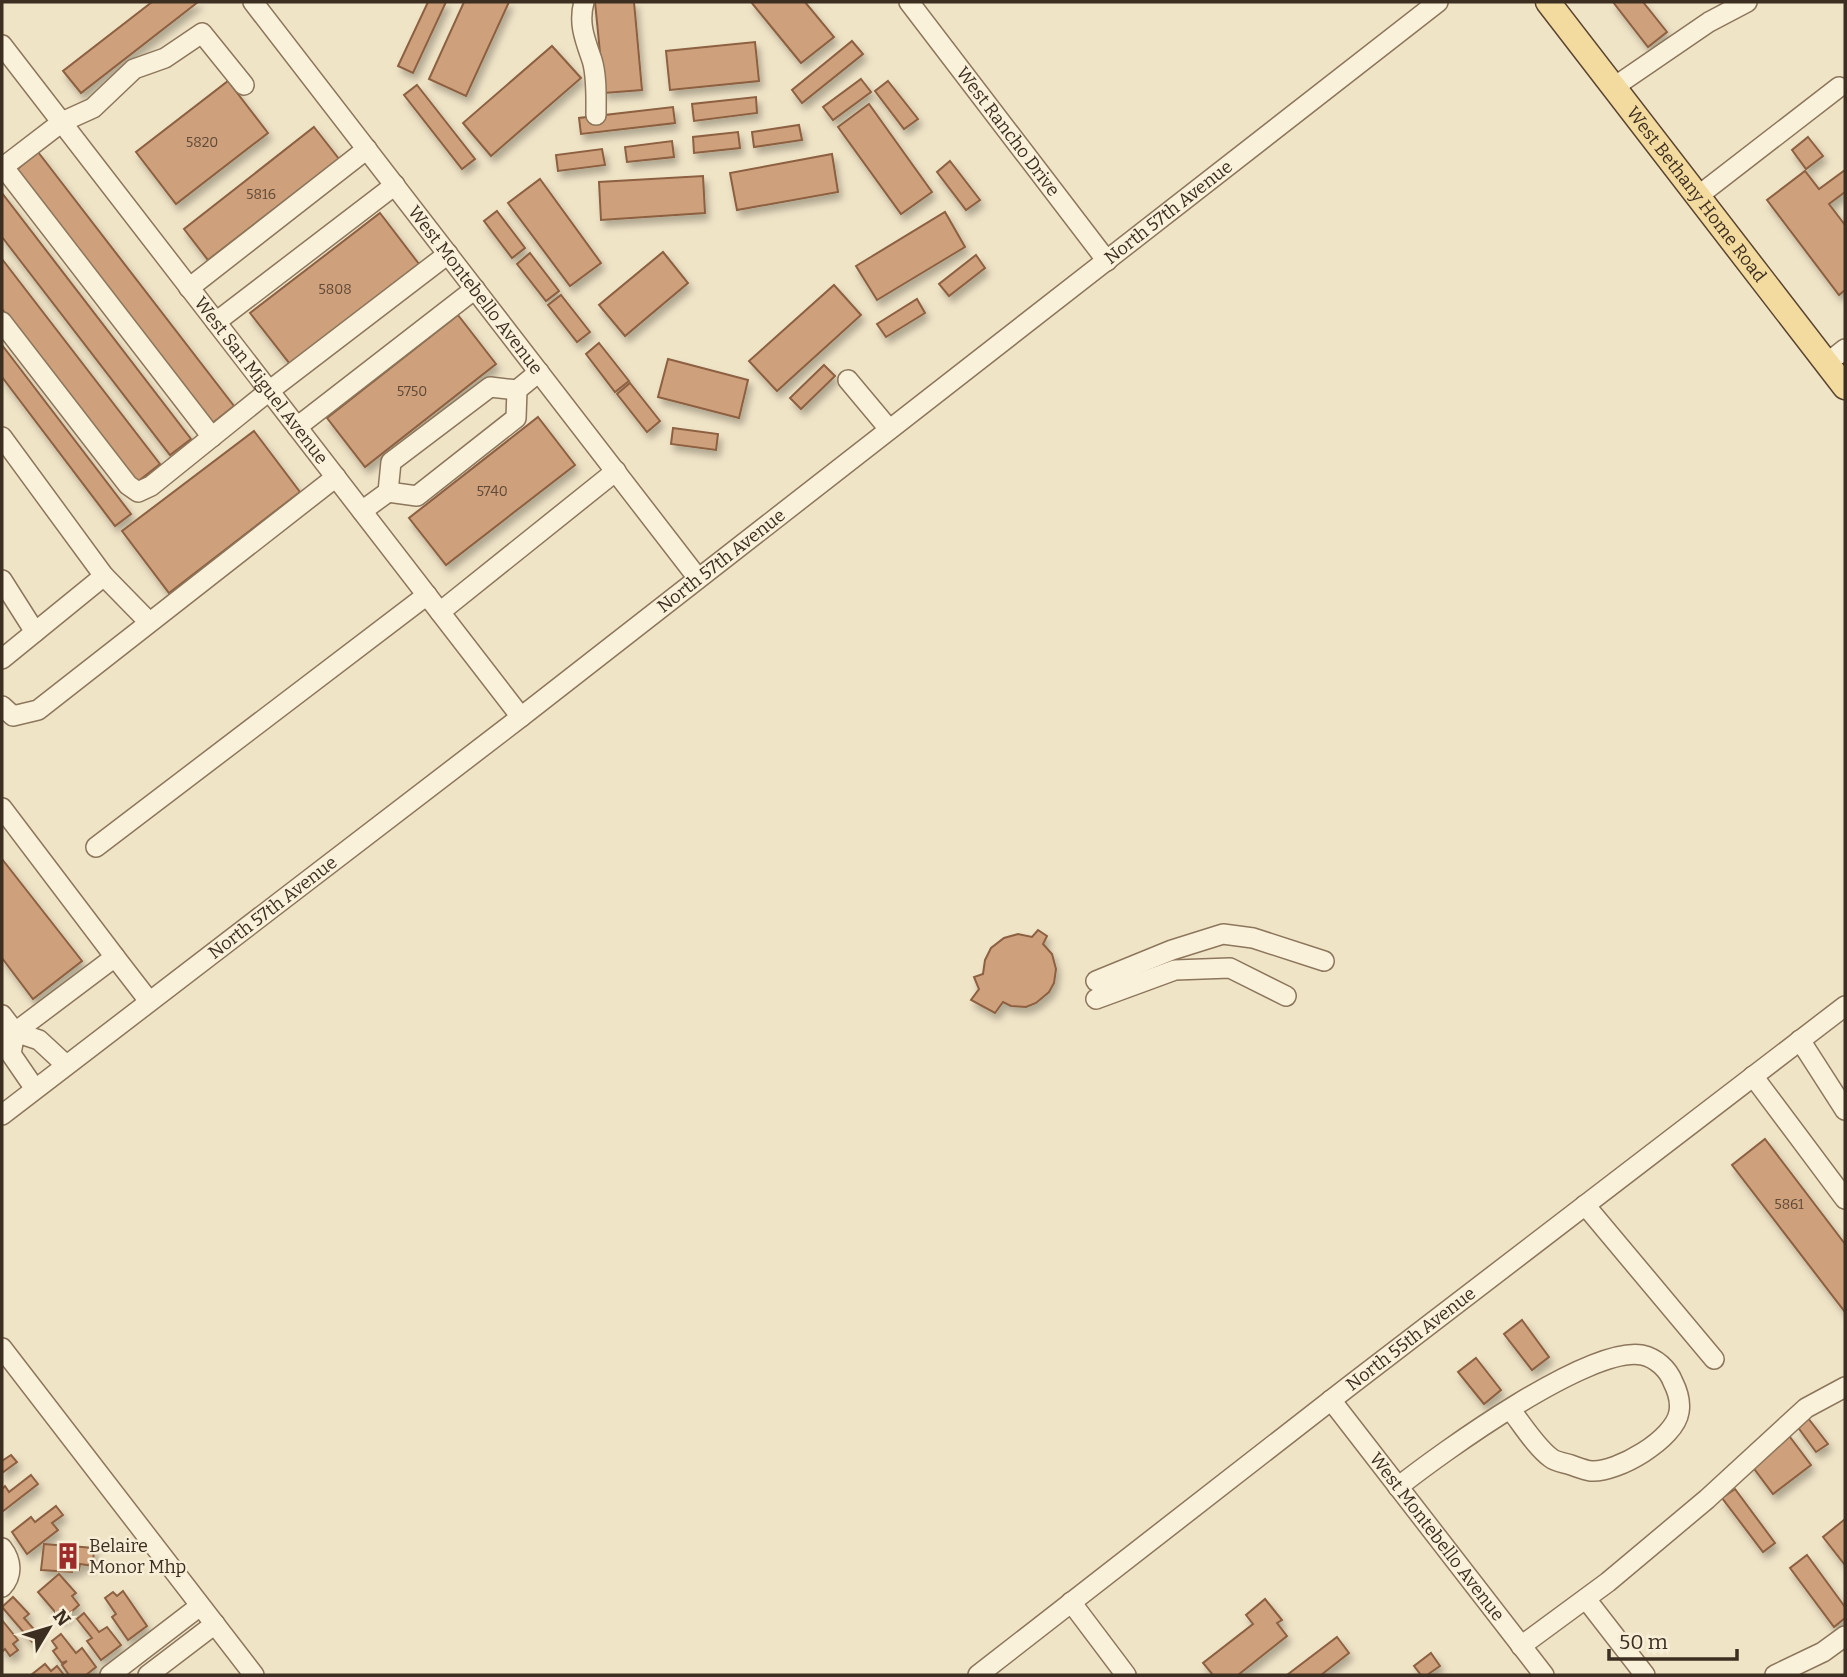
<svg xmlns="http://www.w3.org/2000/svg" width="1847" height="1677" font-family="Bitter,serif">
  <defs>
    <filter id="shadow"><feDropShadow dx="3.5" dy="6" stdDeviation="3.5" flood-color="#0004"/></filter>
  </defs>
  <rect width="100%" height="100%" fill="#f0e4c7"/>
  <g fill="#cea07c" stroke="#8c6041" stroke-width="2" filter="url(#shadow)">
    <path d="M152,2h46l-117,91 -18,-22z"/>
    <path d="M428,2h18l-33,71 -15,-7z"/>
    <path d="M464,2h45l-43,94 -37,-17z"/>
    <path d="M595,2h39l8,88 -38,3z"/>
    <path d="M751,2h54l29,35 -33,26z"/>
    <path d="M1613,2h30l24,30 -19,15z"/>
    <path d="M852,41l11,13 -61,49 -10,-13z"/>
    <path d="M755,42l4,39 -89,9 -4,-39z"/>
    <path d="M552,46l29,32 -90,78 -28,-33z"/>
    <path d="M861,79l10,13 -38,28 -10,-13z"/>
    <path d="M228,81l40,52 -92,71 -40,-52z"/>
    <path d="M888,81l30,38 -14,10 -29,-38z"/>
    <path d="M417,85l58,74 -13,10 -58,-74z"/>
    <path d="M756,97l1,16 -63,8 -2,-17z"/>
    <path d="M869,104l63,88 -31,22 -63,-87z"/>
    <path d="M673,107l2,16 -94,11 -2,-16z"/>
    <path d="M799,125l3,15 -48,7 -2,-15z"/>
    <path d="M314,127l25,32 -131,101 -24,-31z"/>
    <path d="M738,132l2,16 -46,5 -1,-16z"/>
    <path d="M1808,137l15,19 -17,13 -14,-19z"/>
    <path d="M672,141l2,16 -47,5 -2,-15z"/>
    <path d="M602,149l3,16 -47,6 -2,-16z"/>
    <path d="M38,152l196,254 -24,19 -195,-254z"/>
    <path d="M832,154l6,38 -101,18 -7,-37z"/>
    <path d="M950,161l30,39 -14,10 -29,-38z"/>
    <path d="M1845,170v22l-16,12 16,21v65l-6,5 -72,-95 38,-29 14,18z"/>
    <path d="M703,176l2,37 -104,7 -2,-38z"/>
    <path d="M540,179l61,84 -31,23 -62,-83z"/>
    <path d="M2,193l189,246 -21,16 -168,-218z"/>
    <path d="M497,211l28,37 -13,10 -28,-37z"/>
    <path d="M945,212l20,35 -88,53 -21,-34z"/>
    <path d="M380,213l39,51 -129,100 -40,-51z"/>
    <path d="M663,252l25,31 -63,53 -26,-31z"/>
    <path d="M530,253l29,38 -13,10 -29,-37z"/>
    <path d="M976,255l9,13 -36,28 -10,-12z"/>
    <path d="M2,259l158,205 -24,19 -134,-174z"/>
    <path d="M834,285l27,30 -84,76 -28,-30z"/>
    <path d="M561,295l29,37 -13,10 -29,-37z"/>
    <path d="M917,299l8,14 -39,24 -9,-13z"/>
    <path d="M458,315l38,49 -131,103 -38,-49z"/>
    <path d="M599,343l30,38 -14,11 -29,-38z"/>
    <path d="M2,345l129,169 -16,12 -113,-149z"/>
    <path d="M668,359l80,21 -9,38 -81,-21z"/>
    <path d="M824,365l11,11 -34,33 -11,-11z"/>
    <path d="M630,383l30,38 -13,11 -30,-38z"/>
    <path d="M538,417l37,48 -129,100 -37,-47z"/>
    <path d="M673,428l45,6 -2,16 -45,-6z"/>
    <path d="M254,431l46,61 -131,101 -47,-62z"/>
    <path d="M2,859l80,102 -49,38 -31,-41z"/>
    <path d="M1038,930l9,6 -4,8 9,10 4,15 -2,14 -5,9 -13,11 -10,4 -15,-1 -8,-4 -8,11 -24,-13 8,-11 -5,-12 9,-3 2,-14 6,-12 13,-10 14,-4 14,3z"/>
    <path d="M1765,1139l80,105v68l-113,-147z"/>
    <path d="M1522,1320l27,37 -17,13 -28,-36z"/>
    <path d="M1476,1358l25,32 -17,14 -26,-32z"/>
    <path d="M1808,1418l20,26 -12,8 -19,-26z"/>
    <path d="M1787,1433l24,32 -38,29 -24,-32z"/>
    <path d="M11,1455l6,7 -15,11v-12z"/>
    <path d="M31,1475l7,9 -36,28v-23l3,-3 4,6z"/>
    <path d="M1735,1489l40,54 -12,9 -41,-54z"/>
    <path d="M56,1506l7,9 -11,8 6,7 -31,24 -15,-22 19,-15 4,5z"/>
    <path d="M1845,1519v46l-22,-28z"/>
    <path d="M44,1544l50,4 -1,18 -13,-2 -1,6 -7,-1v3l-31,-2z"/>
    <path d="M1807,1555l38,52v11l-11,9 -44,-59z"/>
    <path d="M59,1574l17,19 -4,3 7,9 -17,15 -24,-28z"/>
    <path d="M123,1591l24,35 -19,14 -16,-23 4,-3 -11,-16 8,-6 4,4z"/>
    <path d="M13,1597l16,17 -5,4 16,18 -8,6 -30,-35z"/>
    <path d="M1265,1599l17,21 -5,3 10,13 -49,39h-25l-10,-12 50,-39 -7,-9z"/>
    <path d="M84,1613l15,19 8,-5 14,18 -20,15 -14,-19 5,-3 -15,-19z"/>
    <path d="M2,1620l16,20 -5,4 5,6 -8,6 -5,-7 -3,3z"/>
    <path d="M61,1634l15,19 6,-5 14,19 -10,8h-17l-7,-10 5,-4 -5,2 -9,-12 4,-3 -5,-7z"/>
    <path d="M1337,1637l12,16 -28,22h-34z"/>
    <path d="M1431,1653l9,13 -13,9h-6l-7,-9z"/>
    <path d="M45,1664l6,7 6,-5 7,9h-33z"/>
  </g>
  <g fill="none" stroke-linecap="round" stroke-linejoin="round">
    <defs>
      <g id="minor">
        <path id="s1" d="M253,2l444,575"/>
        <path d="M584,2c-6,21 1,38 8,58 5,16 4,38 4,55"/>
        <path id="s2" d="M909,2l198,259"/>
        <path id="s3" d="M2,45l519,672"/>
        <path d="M1614,87l95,-65 38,-20"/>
        <path d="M2,165l210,272"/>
        <path d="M2,168l60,-46 31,-14 41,-39 31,-11 37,-25 42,52"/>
        <path d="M1698,196l141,-109"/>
        <path d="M189,288l178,-139"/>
        <path d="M2,322l126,163 10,7 13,-6 118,-95 179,-137"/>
        <path d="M216,322l179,-137"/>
        <path d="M1827,363l18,-14"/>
        <path d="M848,380l41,49"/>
        <path d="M297,427l178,-138"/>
        <path d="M2,437l102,139"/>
        <path d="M388,492l29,4 99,-78 1,-28"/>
        <path d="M362,511l26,-19 3,-30 99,-75 27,3 22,-18"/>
        <path d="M2,580l33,52"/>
        <path d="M440,612l176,-141"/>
        <path d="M2,659l102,-83 45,46"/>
        <path d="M2,706l11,10 25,-6 298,-233"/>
        <path d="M2,808l113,149 -113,85"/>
        <path d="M96,847l331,-252"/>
        <path d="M115,957l34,44"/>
        <path d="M1096,981l76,-31 51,-16 30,4 71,23"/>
        <path d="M1096,999l79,-29 55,-2 56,28"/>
        <path d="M2,1015l13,17"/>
        <path d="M1800,1040l45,70"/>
        <path d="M1753,1076l92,123"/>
        <path d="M35,1089l-24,-35 4,-22 24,8 27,25"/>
        <path id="s4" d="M2,1115l519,-398 917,-715"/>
        <path d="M1585,1205l129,154"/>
        <path d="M2,1348l252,327"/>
        <path id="s5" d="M1331,1400l213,275"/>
        <path d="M1398,1487c43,-34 192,-142 244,-132 14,3 26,14 31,27 5,10 8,19 6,30 -4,27 -62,61 -88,59 -7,-1 -14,-4 -20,-6 -6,-2 -15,-3 -20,-7 -15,-11 -29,-34 -41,-49"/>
        <path d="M2,1548c10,13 11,27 0,39"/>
        <path d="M1586,1599l59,76"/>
        <path d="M1071,1602l55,73"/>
        <path d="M1521,1646l87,-64 99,-83 99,-91 39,-21"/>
        <path d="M110,1675l90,-69"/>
        <path d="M148,1675l67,-51"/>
        <path id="s6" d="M978,1675l370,-288 497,-381"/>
        <path d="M1775,1675l48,-23 22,-16"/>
      </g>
      <g id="major">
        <path id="s7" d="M1548,2l297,385"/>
      </g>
    </defs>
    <use href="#minor" stroke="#8c765c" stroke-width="22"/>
    <use href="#major" stroke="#5a4430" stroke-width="27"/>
    <use href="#minor" stroke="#faf1db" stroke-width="19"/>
    <use href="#major" stroke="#f3da9f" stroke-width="24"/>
  </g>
  <defs>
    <symbol id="building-bare" viewBox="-9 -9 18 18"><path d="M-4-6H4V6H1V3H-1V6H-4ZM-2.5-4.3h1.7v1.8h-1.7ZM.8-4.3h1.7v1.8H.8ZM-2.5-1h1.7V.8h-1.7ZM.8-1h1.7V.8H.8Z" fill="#9d2b2a" stroke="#f7eed7" stroke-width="2.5" paint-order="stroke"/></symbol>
  </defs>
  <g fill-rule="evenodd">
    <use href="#building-bare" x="49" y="1537" width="38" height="38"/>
  </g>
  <g text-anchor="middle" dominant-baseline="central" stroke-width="5" stroke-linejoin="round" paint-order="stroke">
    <g font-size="14" fill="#604a37">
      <text x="202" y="142">5820</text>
      <text x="261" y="194">5816</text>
      <text x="335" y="289">5808</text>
      <text x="412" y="391">5750</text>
      <text x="492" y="491">5740</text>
      <text x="1789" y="1204">5861</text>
    </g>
    <g font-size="18" fill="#3c2e20" stroke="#f7eed7">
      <text stroke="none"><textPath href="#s2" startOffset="163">West Rancho Drive</textPath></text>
      <text stroke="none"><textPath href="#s7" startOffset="243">West Bethany Home Road</textPath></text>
      <text stroke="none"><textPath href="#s4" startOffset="1475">North 57th Avenue</textPath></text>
      <text stroke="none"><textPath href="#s1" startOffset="364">West Montebello Avenue</textPath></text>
      <text stroke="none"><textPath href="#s3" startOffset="424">West San Miguel Avenue</textPath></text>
      <text stroke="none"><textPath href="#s4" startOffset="908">North 57th Avenue</textPath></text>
      <text stroke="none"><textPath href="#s4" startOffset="341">North 57th Avenue</textPath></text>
      <text stroke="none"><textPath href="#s6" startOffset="548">North 55th Avenue</textPath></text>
      <text stroke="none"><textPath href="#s5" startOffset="173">West Montebello Avenue</textPath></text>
    </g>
    <g font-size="18" fill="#3c2e20" stroke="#f7eed7" text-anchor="start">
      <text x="89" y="1546">Belaire<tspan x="89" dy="21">Monor Mhp</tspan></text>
    </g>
  </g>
  <rect width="1847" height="1677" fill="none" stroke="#3c2e20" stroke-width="7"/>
  <g transform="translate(49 1628) rotate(52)" stroke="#f7eed7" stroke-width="5" paint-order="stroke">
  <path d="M0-5L12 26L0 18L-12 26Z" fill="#3c2e20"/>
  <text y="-10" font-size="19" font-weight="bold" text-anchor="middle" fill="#3c2e20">N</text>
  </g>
  <path d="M1609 1649v10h128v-10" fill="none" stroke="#3c2e20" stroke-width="3.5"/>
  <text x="1619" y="1649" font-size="21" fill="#3c2e20" stroke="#f7eed7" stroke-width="5" paint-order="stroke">50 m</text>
</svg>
